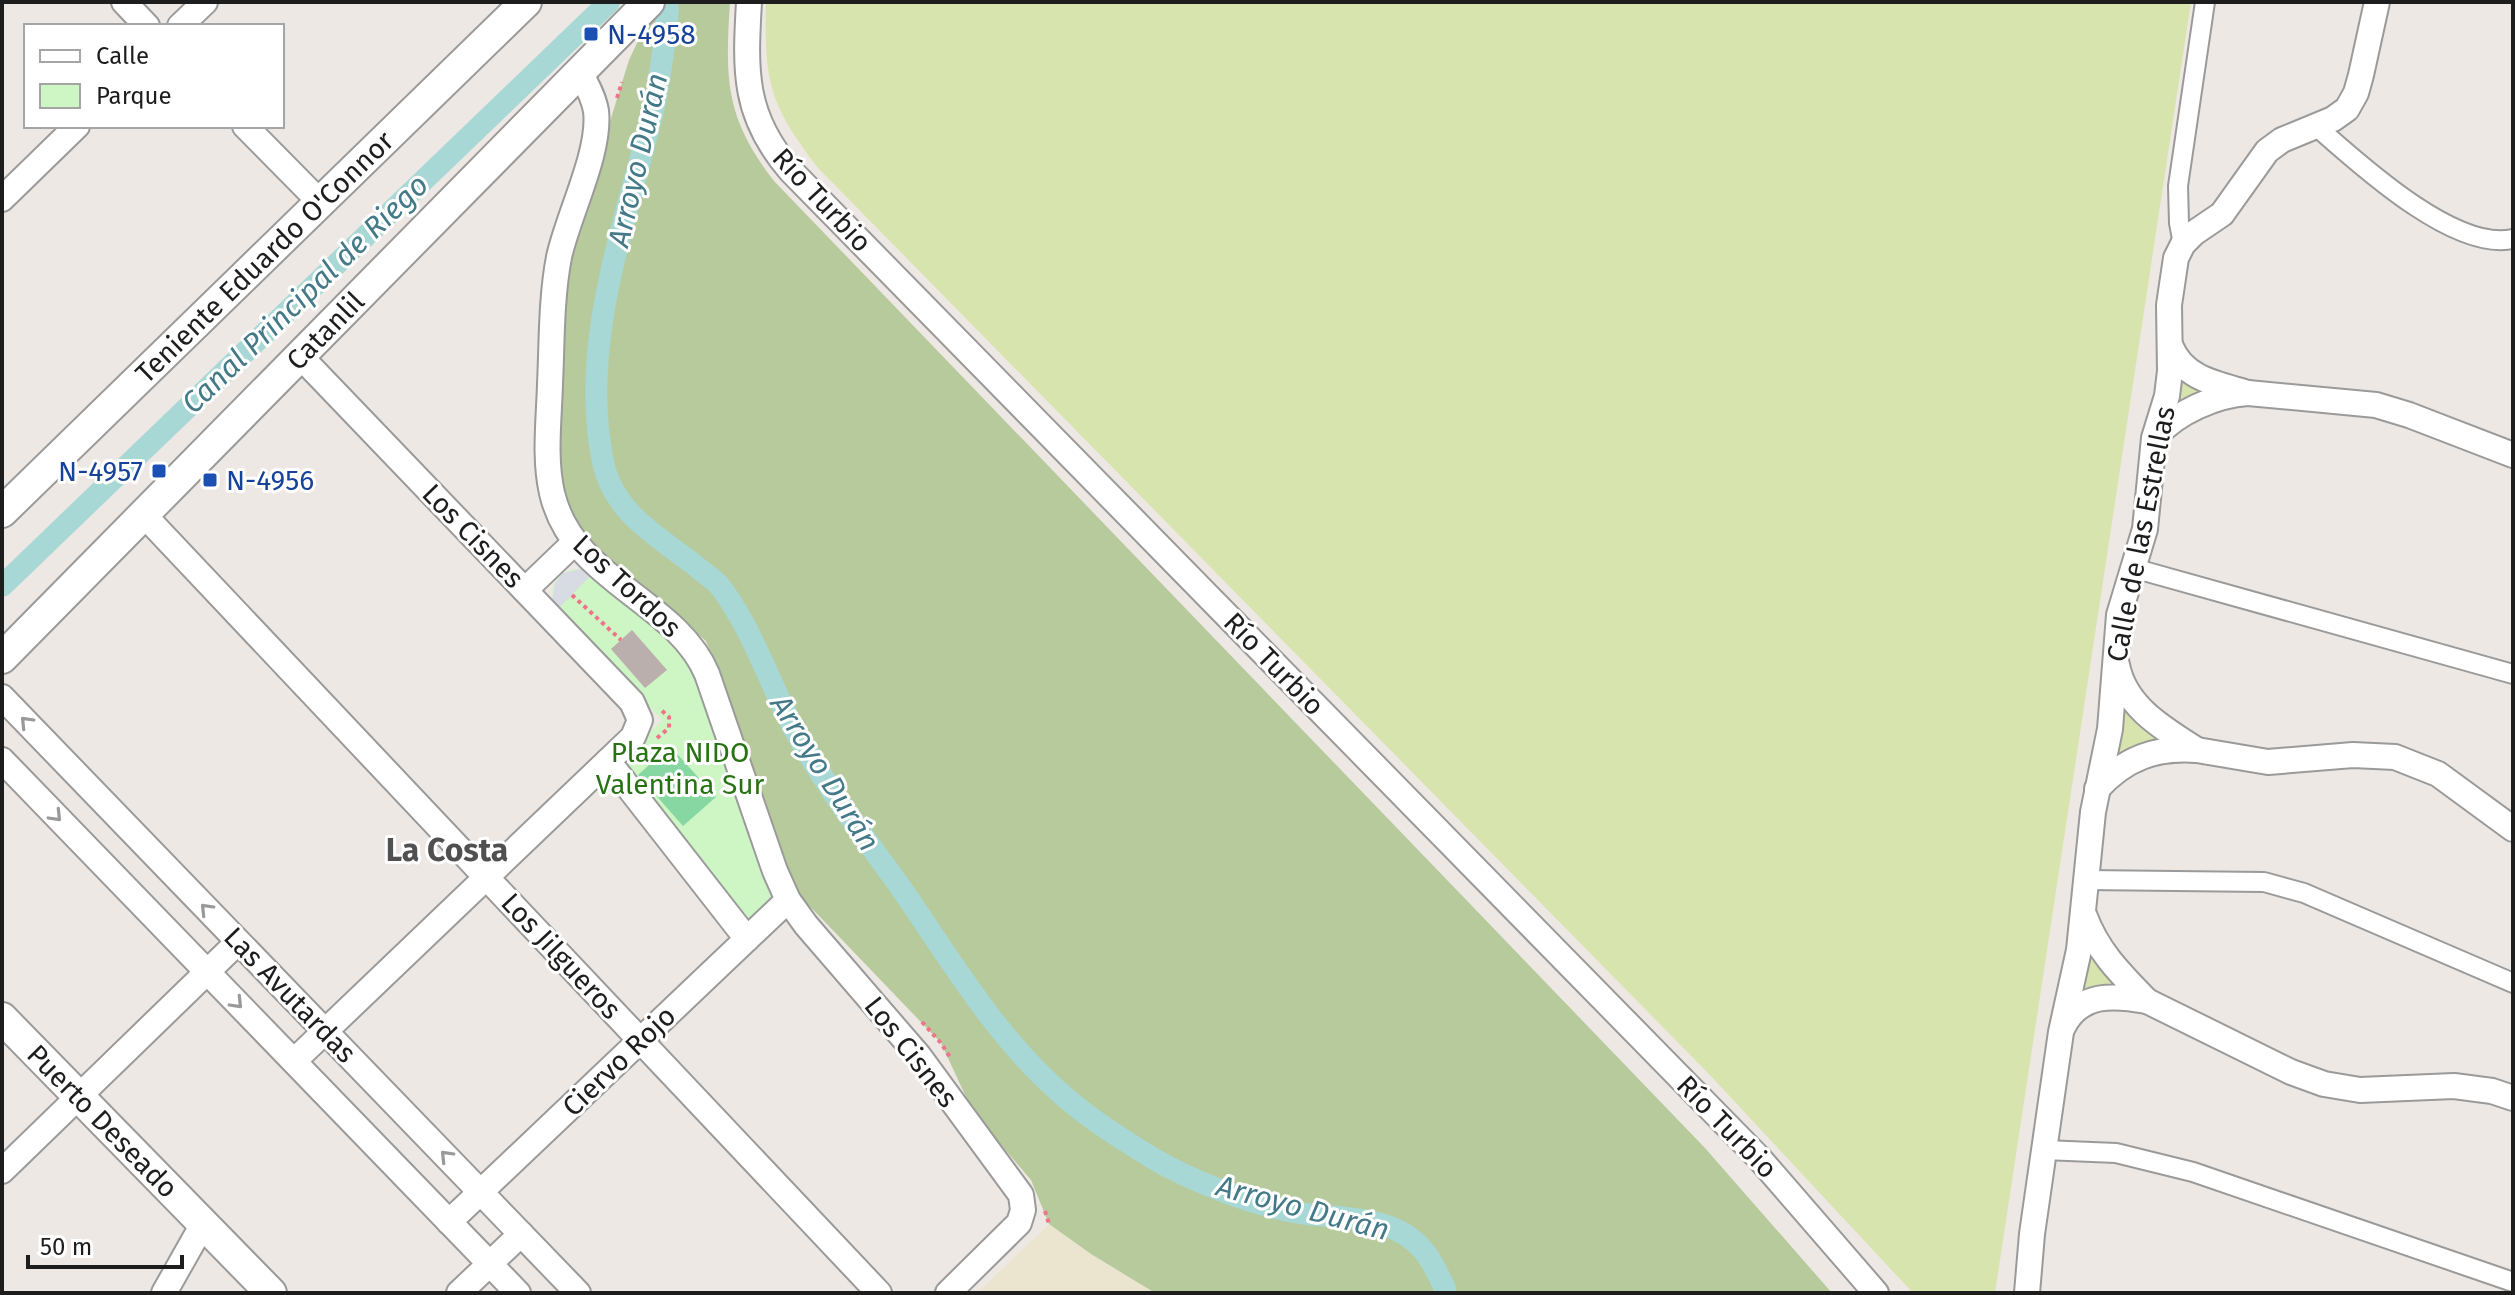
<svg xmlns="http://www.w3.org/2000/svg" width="2515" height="1295" font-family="'Fira Sans',sans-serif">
  <rect width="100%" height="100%" fill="#eee8e4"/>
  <path fill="#ebe5d0" d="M1049,1224l42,30 64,39h-178z"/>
  <g fill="#d8e4ad">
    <path d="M766,2h1425l-196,1291h-82l-207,-222 -888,-903c-49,-64 -54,-86 -52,-166z"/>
    <path d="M2181,374l38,19 -43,18z"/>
    <path d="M2122,695l51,47 -55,16z"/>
    <path d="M2090,948l35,41 -46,6z"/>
  </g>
  <path fill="#b6ca9c" d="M672,2h58c-5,77 -5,116 44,179l931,967 127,145h-677l-64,-39 -42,-30 -18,-44 -58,-68 -32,-69 -141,-147 -13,-28 -81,-227 -116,-96 -16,-23 -16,-44 5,-178 9,-56 57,-184 16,-34z"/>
  <path fill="#cef5c4" d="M580,569l7,2 88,72 18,26 79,224c-1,11 -16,26 -27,27l-123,-156 5,-10 35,-34 -106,-109c-9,-21 -1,-42 24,-42z"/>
  <path fill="#87d7a2" d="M670,746l46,51 -33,29 -45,-51z"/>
  <path fill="#d8dbe3" d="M580,569l12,5 -36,37 -4,-10 3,-18 8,-10z"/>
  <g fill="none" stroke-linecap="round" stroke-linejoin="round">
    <g stroke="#a7d8d5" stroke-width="22">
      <path d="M668,9c-3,32 -7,62 -13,93 -27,116 -77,239 -52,360 11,52 55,74 94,105 8,7 19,13 25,22 31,42 46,91 70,136 31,58 71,110 109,163 48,69 92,145 156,202 29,27 63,48 97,69 38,22 92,43 135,52 45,10 102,0 135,40 9,11 15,26 21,37v5"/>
      <path d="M2,586l607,-584"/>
    </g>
  </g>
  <path fill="#baafad" d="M632,630l35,40 -22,18 -34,-39z"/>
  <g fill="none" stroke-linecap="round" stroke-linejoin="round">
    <defs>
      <g id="pedestrian">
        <path d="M2316,126c42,37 138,126 197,113"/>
        <path d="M2183,244l-4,-21 -1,-37 27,-184"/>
        <path d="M2133,568l380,106"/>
        <path d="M2086,880l178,2 40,11 209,90"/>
        <path d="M2044,1150l72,3 77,19 320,110"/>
      </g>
      <g id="minor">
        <path d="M124,2l23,24"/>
        <path d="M749,2c-4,69 -6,114 42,169l968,987 117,135"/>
        <path d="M180,26l25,-24"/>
        <path d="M580,72c6,12 14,25 16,39 5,41 -28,104 -37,146 -8,42 -7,85 -9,127 -1,36 -6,74 2,109 20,88 124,107 155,181l68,197 13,29 18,25 113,131 102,139 2,15 -4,13 -71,70"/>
        <path d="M245,126l75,76"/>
        <path d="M2,199l75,-73"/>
        <path d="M2248,393l128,12 33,10 104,40"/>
        <path d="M2156,436c21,-24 60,-41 92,-43 -30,-9 -64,-14 -77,-46"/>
        <path d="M144,515l735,778"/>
        <path d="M525,590l50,-48"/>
        <path d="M2,697l576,596"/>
        <path d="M2197,750l71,12 85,-7 42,2 43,17 75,55"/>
        <path d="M2,760l516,533"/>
        <path d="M608,761l139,178"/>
        <path d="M2097,789c28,-31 59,-42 100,-39 -33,-21 -72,-43 -80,-85"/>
        <path d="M2147,1001l144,71 33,12 36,6 94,-4 38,5 21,7"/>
        <path d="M2063,1027c17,-35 51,-32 84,-26 -26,-27 -49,-49 -62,-84"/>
        <path d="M294,1061l339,-324 7,-17 -8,-18 -332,-346"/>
        <path d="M2,1171l236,-229"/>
        <path d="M449,1222l339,-322"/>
        <path d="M164,1293l39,-69"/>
        <path d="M459,1293l62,-59"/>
        <path d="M2027,1293l5,-59 29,-202 18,-82 14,-138 17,-83 9,-114 26,-86 9,-91 13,-42 3,-25 -1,-66 7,-47 7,-14 11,-11 28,-19 45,-63 15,-11 51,-21 14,-10 9,-16 5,-18 16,-73"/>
      </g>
      <g id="tertiary">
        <path id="s1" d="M2,512l524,-510"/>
        <path id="s2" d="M2,658l647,-656"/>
        <path id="s3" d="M2,1018l269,275"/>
      </g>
    </defs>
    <use href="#pedestrian" stroke="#9a9a9a" stroke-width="22"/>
    <use href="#minor" stroke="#9a9a9a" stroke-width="28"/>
    <use href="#tertiary" stroke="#9a9a9a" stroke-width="34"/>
    <g stroke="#ef748a" stroke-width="4" stroke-dasharray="4 4" stroke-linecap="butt">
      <path d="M617,98l5,-16"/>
      <path d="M572,595l49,45"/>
      <path d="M657,738l12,-10v-11l-10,-9"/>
      <path d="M922,1022l19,21 10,16"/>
      <path d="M1045,1211l4,13"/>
    </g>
    <use href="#pedestrian" stroke="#fff" stroke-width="18"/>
    <use href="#minor" stroke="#fff" stroke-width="24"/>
    <use href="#tertiary" stroke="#fff" stroke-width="30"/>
  </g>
  <defs><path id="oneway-chevron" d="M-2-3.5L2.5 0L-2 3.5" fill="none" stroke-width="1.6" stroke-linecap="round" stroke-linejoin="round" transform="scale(2)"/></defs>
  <g stroke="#999">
    <use href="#oneway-chevron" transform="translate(26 722) rotate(-134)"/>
    <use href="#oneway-chevron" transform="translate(56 816) rotate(46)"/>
    <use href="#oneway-chevron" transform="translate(206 909) rotate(-134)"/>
    <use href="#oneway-chevron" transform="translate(237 1003) rotate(46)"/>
    <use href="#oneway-chevron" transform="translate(446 1156) rotate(-134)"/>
  </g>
  <g fill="#1a4fb4" stroke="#fff" stroke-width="3">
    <rect x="583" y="26" width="16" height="16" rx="4"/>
    <rect x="151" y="463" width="16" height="16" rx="4"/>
    <rect x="202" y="472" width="16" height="16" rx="4"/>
  </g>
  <g text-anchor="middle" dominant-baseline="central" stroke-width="6" stroke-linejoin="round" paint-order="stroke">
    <g font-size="28" fill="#164399" stroke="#fff" text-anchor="start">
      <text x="607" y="34">N-4958</text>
      <text x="143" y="471" text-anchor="end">N-4957</text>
      <text x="226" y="480">N-4956</text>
    </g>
    <g font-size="28" fill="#1d1d1d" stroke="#fff">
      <text transform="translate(822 200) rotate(47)">Río Turbio</text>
      <text stroke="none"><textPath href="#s1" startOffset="366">Teniente Eduardo O'Connor</textPath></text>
      <text stroke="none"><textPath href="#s2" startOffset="460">Catanlil</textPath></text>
      <text transform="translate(2141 534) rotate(-79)">Calle de las Estrellas</text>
      <text transform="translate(473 536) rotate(46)">Los Cisnes</text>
      <text transform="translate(627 586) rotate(43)">Los Tordos</text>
      <text transform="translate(1274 664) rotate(46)">Río Turbio</text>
      <text transform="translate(561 956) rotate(47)">Los Jilgueros</text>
      <text transform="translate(290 995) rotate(46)">Las Avutardas</text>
      <text transform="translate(911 1052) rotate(52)">Los Cisnes</text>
      <text transform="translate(619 1061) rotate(-44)">Ciervo Rojo</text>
      <text stroke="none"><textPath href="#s3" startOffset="144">Puerto Deseado</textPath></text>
      <text transform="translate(1727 1127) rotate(46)">Río Turbio</text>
    </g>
    <g font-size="28" fill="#277314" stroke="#fff">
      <text x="680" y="752">Plaza NIDO<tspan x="680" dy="32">Valentina Sur</tspan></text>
    </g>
    <g font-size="30" font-style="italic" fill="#447987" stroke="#fff">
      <text transform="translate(638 160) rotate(-77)">Arroyo Durán</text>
      <text transform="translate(305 294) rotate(-44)">Canal Principal de Riego</text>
      <text transform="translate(825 773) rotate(58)">Arroyo Durán</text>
      <text transform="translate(1303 1208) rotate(15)">Arroyo Durán</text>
    </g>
    <g font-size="32" font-weight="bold" fill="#505050" stroke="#fff">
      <text x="447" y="850">La Costa</text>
    </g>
  </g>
  <rect width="2515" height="1295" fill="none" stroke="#1d1d1d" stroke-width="8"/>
  <rect x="24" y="24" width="260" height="104" fill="#ffffff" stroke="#a5a5a5" stroke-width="2"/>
  <rect x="40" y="50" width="40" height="12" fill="#ffffff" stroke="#a5a5a5" stroke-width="2"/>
  <text x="96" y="64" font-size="24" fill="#1d1d1d">Calle</text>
  <rect x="40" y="84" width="40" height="24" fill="#cef5c4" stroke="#a5a5a5" stroke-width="2"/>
  <text x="96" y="104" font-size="24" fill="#1d1d1d">Parque</text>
  <path d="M28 1255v12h154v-12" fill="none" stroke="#1d1d1d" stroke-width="4"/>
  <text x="40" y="1255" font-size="24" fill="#1d1d1d" stroke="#ffffff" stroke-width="6" paint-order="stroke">50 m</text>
</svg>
